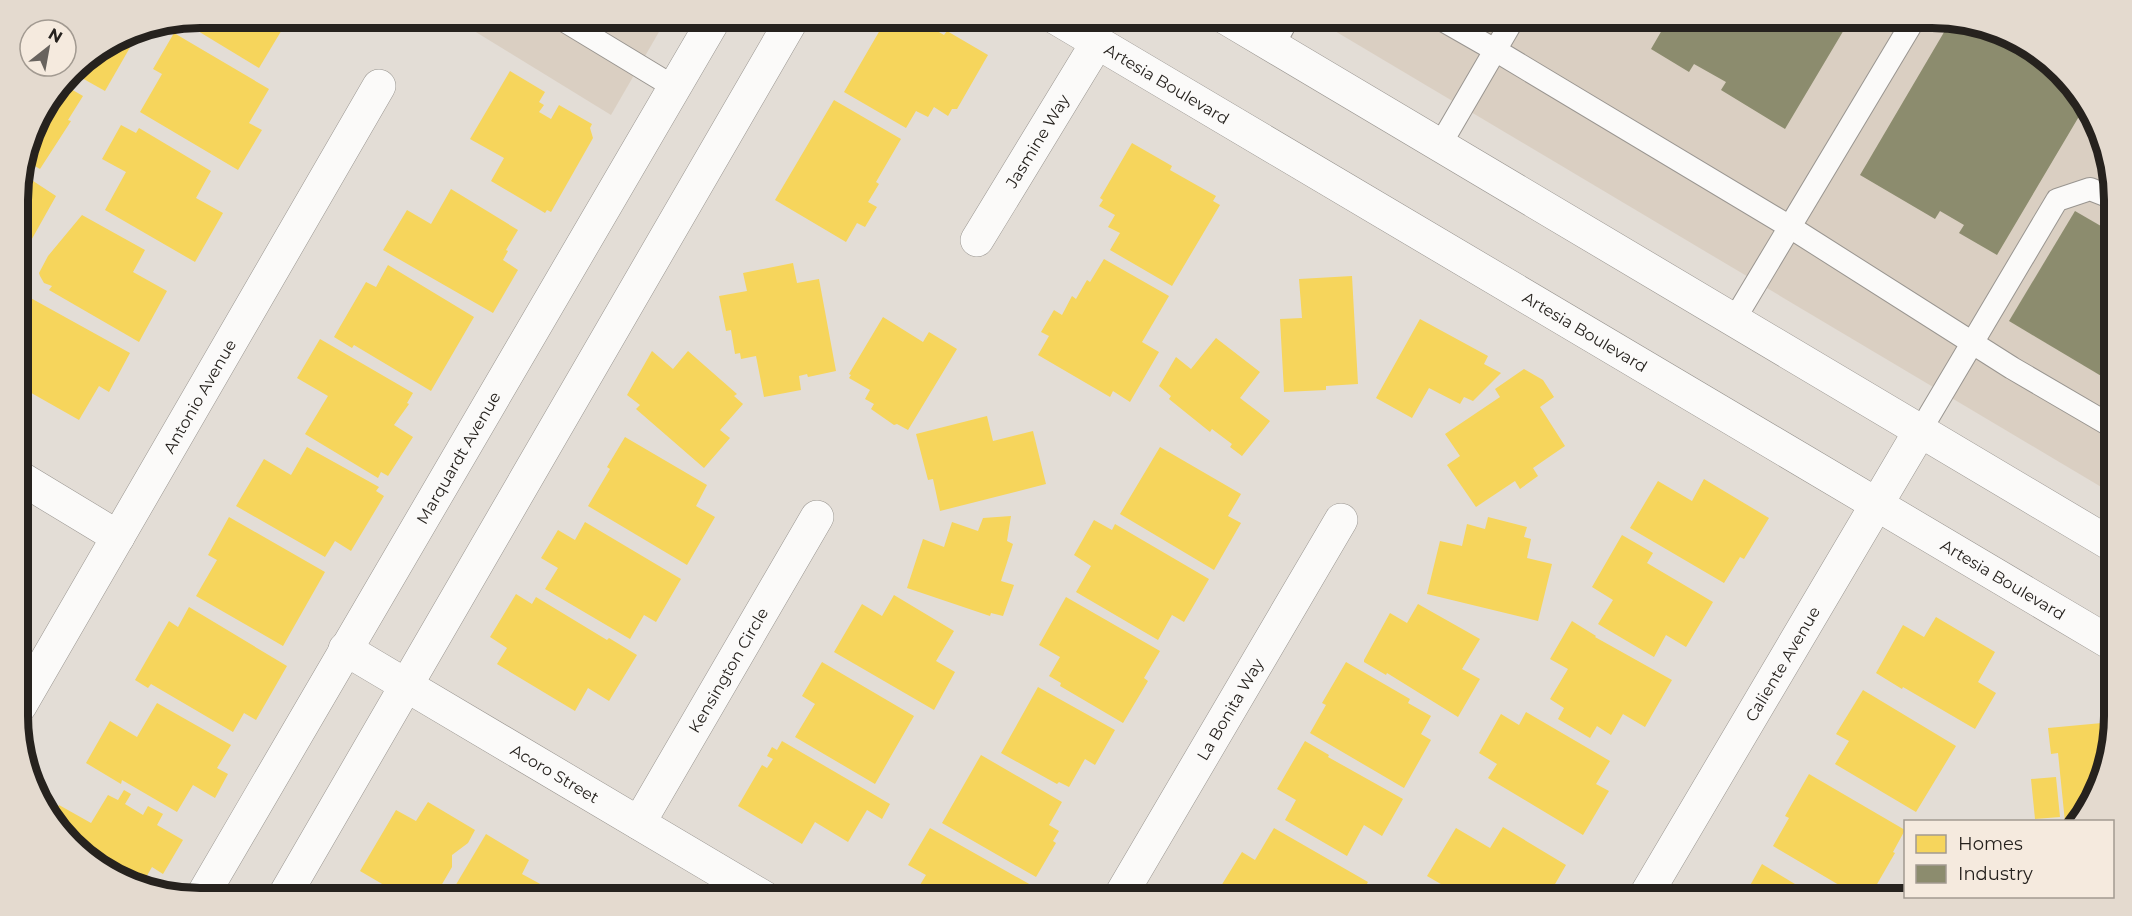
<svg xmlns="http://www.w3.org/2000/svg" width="2132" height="916" font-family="Montserrat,sans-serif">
  <rect width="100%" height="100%" fill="#e3ddd6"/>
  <g fill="#dacfc2">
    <path d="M453,18h214l-56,97z"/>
    <path d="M1313,18h619l69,14 75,57 36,88 1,317z"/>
  </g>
  <g fill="#f6d55c">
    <path d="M200,18h89l-30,50 -71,-43 3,-5z"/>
    <path d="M887,18h28l29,17 3,-4 41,24 -31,54h-5l-4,7 -14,-9 -6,10 -12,-6 -10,17 -62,-36z"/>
    <path d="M140,30l-35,61 -32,-18 7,-10 51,-31z"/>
    <path d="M174,33l95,56 -20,34 13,7 -24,40 -98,-58 22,-38 -9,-5z"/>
    <path d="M510,71l35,21 -6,10 5,3 -5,7 12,7 8,-14 33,19 -2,4 3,10 -42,74 -4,-2 -2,3 -54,-32 13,-23 -34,-19z"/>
    <path d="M64,85l19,11 -15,24 3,1 -31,48 -14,-8 11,-41z"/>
    <path d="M834,100l67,39 -25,43 3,2 -11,18 9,5 -12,20 -8,-4 -11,19 -71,-42z"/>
    <path d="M121,125l15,8 3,-5 72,43 -15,27 27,15 -28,49 -90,-52 21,-38 -24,-13z"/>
    <path d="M1132,143l40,23 -2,4 46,26 -3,5 7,4 -48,81 -62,-36 10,-17 -12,-6 7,-12 -16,-9 4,-6 -3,-2z"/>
    <path d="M22,176l4,3 1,-2 29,19 -37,66 -1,-74z"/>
    <path d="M451,189l67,41 -12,20 2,1 -5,9 15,10 -25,43 -110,-63 24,-40 24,14z"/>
    <path d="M82,215l63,35 -12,22 34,19 -28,51 -90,-52 3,-4 -8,-3 -4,-7 -1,-3 9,-17z"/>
    <path d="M1104,259l65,37 -27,46 17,10 -29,50 -17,-11 -3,6 -72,-42 11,-19 -8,-4 13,-22 8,5 10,-19 4,3 11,-19 3,2z"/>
    <path d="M793,263l4,20 22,-4 17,92 -28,6 -1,-3 -8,2 2,14 -37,7 -8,-41 -15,3 -1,-6 -5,1 -4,-24 -5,1 -7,-35 28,-5 -4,-18z"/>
    <path d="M388,265l86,52 -43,74 -77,-46 -2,3 -18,-11 32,-55 10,5z"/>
    <path d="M1352,276l6,108 -32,2v4l-42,2 -4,-73 22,-1 -3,-39z"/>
    <path d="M27,296l103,57 -21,39 -10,-6 -20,34 -60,-34v-76z"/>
    <path d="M883,317l40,25 6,-10 28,17 -49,81 -11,-6 -3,1 -23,-16 3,-5 -9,-5 5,-9 -21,-12 2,-3 -2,-1z"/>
    <path d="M1420,319l68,37 -4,8 17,9 -28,28 -9,-4 -4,7 -31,-16 -17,30 -36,-20z"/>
    <path d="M1216,338l44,34 -20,26 30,23 -28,35 -12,-9 2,-3 -20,-15 -2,3 -41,-33 2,-3 -12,-10 17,-29 15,12z"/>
    <path d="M320,339l93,54 -6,10 2,1 -15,21 19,12 -25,39 -7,-4 -3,6 -73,-44 23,-38 -31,-18z"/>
    <path d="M652,351l21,18 15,-18 49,43 -3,2 9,8 -23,26 10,8 -26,30 -68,-59 4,-4 -13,-10z"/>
    <path d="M1524,369l19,11 11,17 -14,10 25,39 -32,22 5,8 -18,13 -5,-8 -39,26 -29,-42 13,-9 -15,-22 55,-37 -5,-8z"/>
    <path d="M987,416l6,25 40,-10 13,53 -106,27 -7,-32 -5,1 -12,-46z"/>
    <path d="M625,437l82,48 -11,21 19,11 -28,48 -99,-59 22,-37 -3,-2z"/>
    <path d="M307,447l72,40 -3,4 8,5 -33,55 -16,-10 -10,16 -89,-51 28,-47 27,16z"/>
    <path d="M1160,447l81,47 -13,22 13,7 -27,47 -94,-56z"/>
    <path d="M1704,479l65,39 -25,41 -4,-2 -16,26 -94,-55 28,-47 34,20z"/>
    <path d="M1011,516l-4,25 6,3 -12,37 13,4 -11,31 -12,-3 -1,3 -83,-28 16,-49 21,8 8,-25 26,9 5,-13z"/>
    <path d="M229,517l96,55 -42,74 -87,-50 21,-36 -9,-5z"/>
    <path d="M1488,517l39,10 -3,10 7,2 -4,19 25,6 -14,57 -111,-27 13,-53 22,5 5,-22 18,5z"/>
    <path d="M1094,520l18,10 3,-6 94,55 -25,43 -12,-7 -14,25 -82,-48 15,-26 -17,-11z"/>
    <path d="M585,522l96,57 -25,43 -12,-7 -14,24 -85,-50 13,-21 -17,-10 17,-28 17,10z"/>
    <path d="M1622,535l31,18 -6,10 66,39 -27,45 -20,-12 -12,22 -56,-33 15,-24 -21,-13z"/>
    <path d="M516,594l16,10 4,-7 71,43 2,-2 28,17 -28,46 -21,-13 -13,23 -78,-47 10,-16 -17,-11z"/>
    <path d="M894,595l60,36 -18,30 19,11 -21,38 -100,-58 28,-48 20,12z"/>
    <path d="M1066,597l94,54 -16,27 4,3 -25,42 -63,-37 1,-3 -12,-7 11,-19 -21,-12z"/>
    <path d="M1418,604l62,35 -18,30 18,10 -22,38 -71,-44 -1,2 -22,-13v-2l26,-47 17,10z"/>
    <path d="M189,607l98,59 -31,54 -12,-7 -11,19 -82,-48 -3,4 -13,-8 34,-59 9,6z"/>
    <path d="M1936,617l59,35 -17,30 18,11 -21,36 -72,-42 -1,2 -26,-16 27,-48 21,12z"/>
    <path d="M1572,621l24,15 -1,1 77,43 -27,47 -22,-13 -12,21 -14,-9 -7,12 -32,-19 6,-11 -14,-9 18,-30 -18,-10z"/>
    <path d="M822,662l92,54 -39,68 -80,-47 20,-33 -13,-8z"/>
    <path d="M1346,662l64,37 -2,4 23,13 -10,18 10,6 -27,48 -94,-55 16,-28 -4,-2z"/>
    <path d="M1038,687l77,43 -20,35 -10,-6 -16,28 -10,-5 -2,2 -56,-31z"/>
    <path d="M1863,690l93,56 -40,66 -81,-48 14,-23 -13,-7z"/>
    <path d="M157,703l74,42 -14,23 11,6 -13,24 -22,-13 -16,27 -55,-32 -1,4 -35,-21 24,-42 27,16z"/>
    <path d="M1526,712l84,49 -14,23 13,7 -26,44 -95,-57 9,-14 -18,-11 22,-39 18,11z"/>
    <path d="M2102,723l3,26 3,-1 -8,37 -21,37h-14l-7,-69 -7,1 -3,-26z"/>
    <path d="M782,741l108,63 -8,15 -15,-9 -19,32 -33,-20 -13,22 -64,-38 24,-41 5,3 6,-9 -6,-3 5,-9 5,3z"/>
    <path d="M1305,741l24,14 -1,2 75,42 -21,37 -18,-11 -17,31 -62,-36 11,-20 -19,-11z"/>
    <path d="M981,755l81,47 -13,23 10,6 -6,10 3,2 -20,34 -94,-54z"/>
    <path d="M1809,774l96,56 -12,22 2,1 -26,45h-8l-88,-52 16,-28 -4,-2z"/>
    <path d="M2056,777l4,40 -25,2 -4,-40z"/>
    <path d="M124,790l7,4 -6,10 18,11 5,-9 15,8 -6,11 26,15 -20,34 -11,-7 -11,19 -10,-2 -75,-57 -4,-10 7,-12 32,18 17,-28 10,5z"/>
    <path d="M428,802l47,28 -7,13 -16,12v12l-18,31h-50l5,-10 -29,-17 36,-61 20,11z"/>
    <path d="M1503,827l63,38 -19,33h-82l-38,-22 29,-48 34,20z"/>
    <path d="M930,828l101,57 -7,13h-112l14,-23 -18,-10z"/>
    <path d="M1274,828l94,54 -9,16h-118l-20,-12 21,-34 13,8z"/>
    <path d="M486,834l43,26 -7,14 22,12 -7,12h-89z"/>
    <path d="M1762,864l56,34h-75z"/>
  </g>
  <g fill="#8c8c6e">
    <path d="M1669,18h182l-66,111 -64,-39 5,-8 -32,-18 -5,8 -38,-23z"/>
    <path d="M1950,22l51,10 75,57 8,19 -87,147 -38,-22 5,-8 -24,-14 -5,8 -75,-44z"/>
    <path d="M2075,211l38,22v150l-104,-62z"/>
  </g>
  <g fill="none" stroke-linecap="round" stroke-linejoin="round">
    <defs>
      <g id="lane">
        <path d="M560,18l114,69"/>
        <path d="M1439,18l56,32 295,177 222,141 101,59"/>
        <path d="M1273,46l15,-28"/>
        <path d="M1440,145l74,-127"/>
        <path d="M1734,320l181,-302"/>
        <path d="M1920,431l137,-231 33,-11 23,9"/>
      </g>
      <g id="street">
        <path id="s1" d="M977,240l120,-197"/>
        <path d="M19,477l99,60"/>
        <path id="s2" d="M345,649l420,249"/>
        <path id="s3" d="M20,706l359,-620"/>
        <path id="s4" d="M639,823l178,-306"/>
        <path id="s5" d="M1119,898l222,-378"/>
        <path id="s6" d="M1644,898l276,-467"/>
      </g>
      <g id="secondary">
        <path id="s7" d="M1056,18l1058,627"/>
        <path d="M1226,18l888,528"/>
        <path id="s8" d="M201,898l514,-880"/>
        <path d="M283,898l510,-880"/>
      </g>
    </defs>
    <use href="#lane" stroke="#999590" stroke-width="24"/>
    <use href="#street" stroke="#999590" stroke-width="34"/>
    <use href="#secondary" stroke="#999590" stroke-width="34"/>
    <use href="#lane" stroke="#fbfaf9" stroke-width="22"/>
    <use href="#street" stroke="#fbfaf9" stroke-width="33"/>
    <use href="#secondary" stroke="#fbfaf9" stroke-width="33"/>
  </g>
  <g text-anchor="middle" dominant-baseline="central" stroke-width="6" stroke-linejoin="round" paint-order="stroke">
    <g font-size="16" fill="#26221e" stroke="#f5eade">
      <text stroke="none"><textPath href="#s7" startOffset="129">Artesia Boulevard</textPath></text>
      <text stroke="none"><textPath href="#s1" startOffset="116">Jasmine Way</textPath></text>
      <text stroke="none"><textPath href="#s7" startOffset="615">Artesia Boulevard</textPath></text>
      <text stroke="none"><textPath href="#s3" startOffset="358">Antonio Avenue</textPath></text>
      <text stroke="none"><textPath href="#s8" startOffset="510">Marquardt Avenue</textPath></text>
      <text stroke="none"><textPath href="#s7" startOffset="1101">Artesia Boulevard</textPath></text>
      <text stroke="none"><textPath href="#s6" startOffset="272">Caliente Avenue</textPath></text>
      <text stroke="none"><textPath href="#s4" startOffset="177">Kensington Circle</textPath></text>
      <text stroke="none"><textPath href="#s5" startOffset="219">La Bonita Way</textPath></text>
      <text stroke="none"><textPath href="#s2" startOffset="244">Acoro Street</textPath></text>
    </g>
  </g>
  <path d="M0 0H2132V916H0ZM200 28H1932A172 172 0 0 1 2104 200V716A172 172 0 0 1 1932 888H200A172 172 0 0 1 28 716V200A172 172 0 0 1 200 28Z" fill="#e4dacf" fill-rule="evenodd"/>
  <path fill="none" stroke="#26221e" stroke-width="8" d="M200 28H1932A172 172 0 0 1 2104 200V716A172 172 0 0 1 1932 888H200A172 172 0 0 1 28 716V200A172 172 0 0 1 200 28Z"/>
  <rect x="1904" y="820" width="210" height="78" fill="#f5eade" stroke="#a29a91" stroke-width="1.5"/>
  <rect x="1916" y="835" width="30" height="18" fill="#f6d55c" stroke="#a29a91" stroke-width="1.5"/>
  <text x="1958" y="850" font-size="18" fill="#26221e">Homes</text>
  <rect x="1916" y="865" width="30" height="18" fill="#8c8c6e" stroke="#a29a91" stroke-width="1.5"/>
  <text x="1958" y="880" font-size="18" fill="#26221e">Industry</text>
  <g transform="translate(48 48) rotate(31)"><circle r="28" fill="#f5eade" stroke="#a29a91" stroke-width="1.5"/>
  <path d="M0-4.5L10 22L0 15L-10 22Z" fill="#68635e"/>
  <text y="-9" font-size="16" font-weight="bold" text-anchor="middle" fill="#26221e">N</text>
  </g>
</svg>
